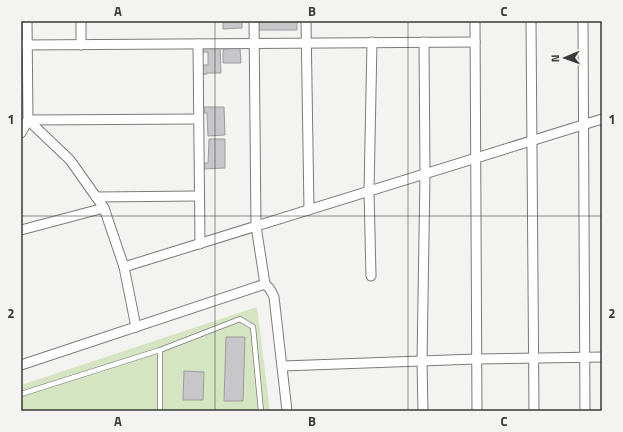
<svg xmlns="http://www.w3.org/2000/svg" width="623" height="432" font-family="'Titillium Web',sans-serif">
  <rect width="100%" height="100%" fill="#f3f4f1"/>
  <path fill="#d5e5c1" d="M257,307l13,104h-249v-26z"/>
  <g fill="#c7c7ca" stroke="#9b9c9e">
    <path d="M223,21h19v7l-19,1z"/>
    <path d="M297,21v9h-39v-8z"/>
    <path d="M200,44h20l1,29h-14v1l-6,1v-10h7v-13h-8z"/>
    <path d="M240,48l1,15h-18v-14z"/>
    <path d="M204,107h20l1,28 -17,1 -1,-23h-3z"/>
    <path d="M209,139h16v29l-22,1v-6h5z"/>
    <path d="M226,337h19l-2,64h-19z"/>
    <path d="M184,371l20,1 -1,28h-20z"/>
  </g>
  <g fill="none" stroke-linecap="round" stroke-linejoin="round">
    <defs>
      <g id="lane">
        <path d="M160,350v61"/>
        <path d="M21,394l139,-44 80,-31 13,8 8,84"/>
      </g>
      <g id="street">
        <path d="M81,21v24"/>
        <path d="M254,21l2,205 9,58 5,5 4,8 13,114"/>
        <path d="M306,21l3,189"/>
        <path d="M475,21l2,390"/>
        <path d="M531,21l3,390"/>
        <path d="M583,21l2,390"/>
        <path d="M198,44l2,200"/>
        <path d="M21,45l454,-3"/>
        <path d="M28,120l42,40 34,48 20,59 12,60"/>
        <path d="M28,120l170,-1"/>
        <path d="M21,133l7,-13 -1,-99"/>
        <path d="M96,197l103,-1"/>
        <path d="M21,230l83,-22"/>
        <path d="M124,267l478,-148"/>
        <path d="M371,276l-2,-85 3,-149"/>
        <path d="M21,365l244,-81"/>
        <path d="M283,366l193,-7 126,-2"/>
        <path d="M423,411l-1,-50 3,-187 -1,-132"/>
      </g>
    </defs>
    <use href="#lane" stroke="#7b7c7a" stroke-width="6"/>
    <use href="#street" stroke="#7b7c7a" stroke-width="11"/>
    <use href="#lane" stroke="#fff" stroke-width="4.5"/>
    <use href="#street" stroke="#fff" stroke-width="9"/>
  </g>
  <path fill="none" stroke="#393a39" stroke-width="1" stroke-opacity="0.55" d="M215,21v390M408,21v390M21,216h581"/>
  <rect width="623" height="432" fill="none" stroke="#f3f4f1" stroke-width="44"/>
  <g transform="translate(565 58) rotate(268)" stroke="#f3f4f1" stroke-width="3" paint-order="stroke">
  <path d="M0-3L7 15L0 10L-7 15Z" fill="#393a39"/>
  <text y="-6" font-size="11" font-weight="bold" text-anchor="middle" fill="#393a39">N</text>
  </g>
  <rect x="22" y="22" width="579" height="388" fill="none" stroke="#393a39" stroke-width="1.5"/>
  <g font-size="13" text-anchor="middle" font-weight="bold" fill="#393a39">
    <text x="118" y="16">A</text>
    <text x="312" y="16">B</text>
    <text x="504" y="16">C</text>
    <text x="11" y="124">1</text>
    <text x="612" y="124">1</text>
    <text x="11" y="318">2</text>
    <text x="612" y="318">2</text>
    <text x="118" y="426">A</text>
    <text x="312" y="426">B</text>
    <text x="504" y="426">C</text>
  </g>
</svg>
